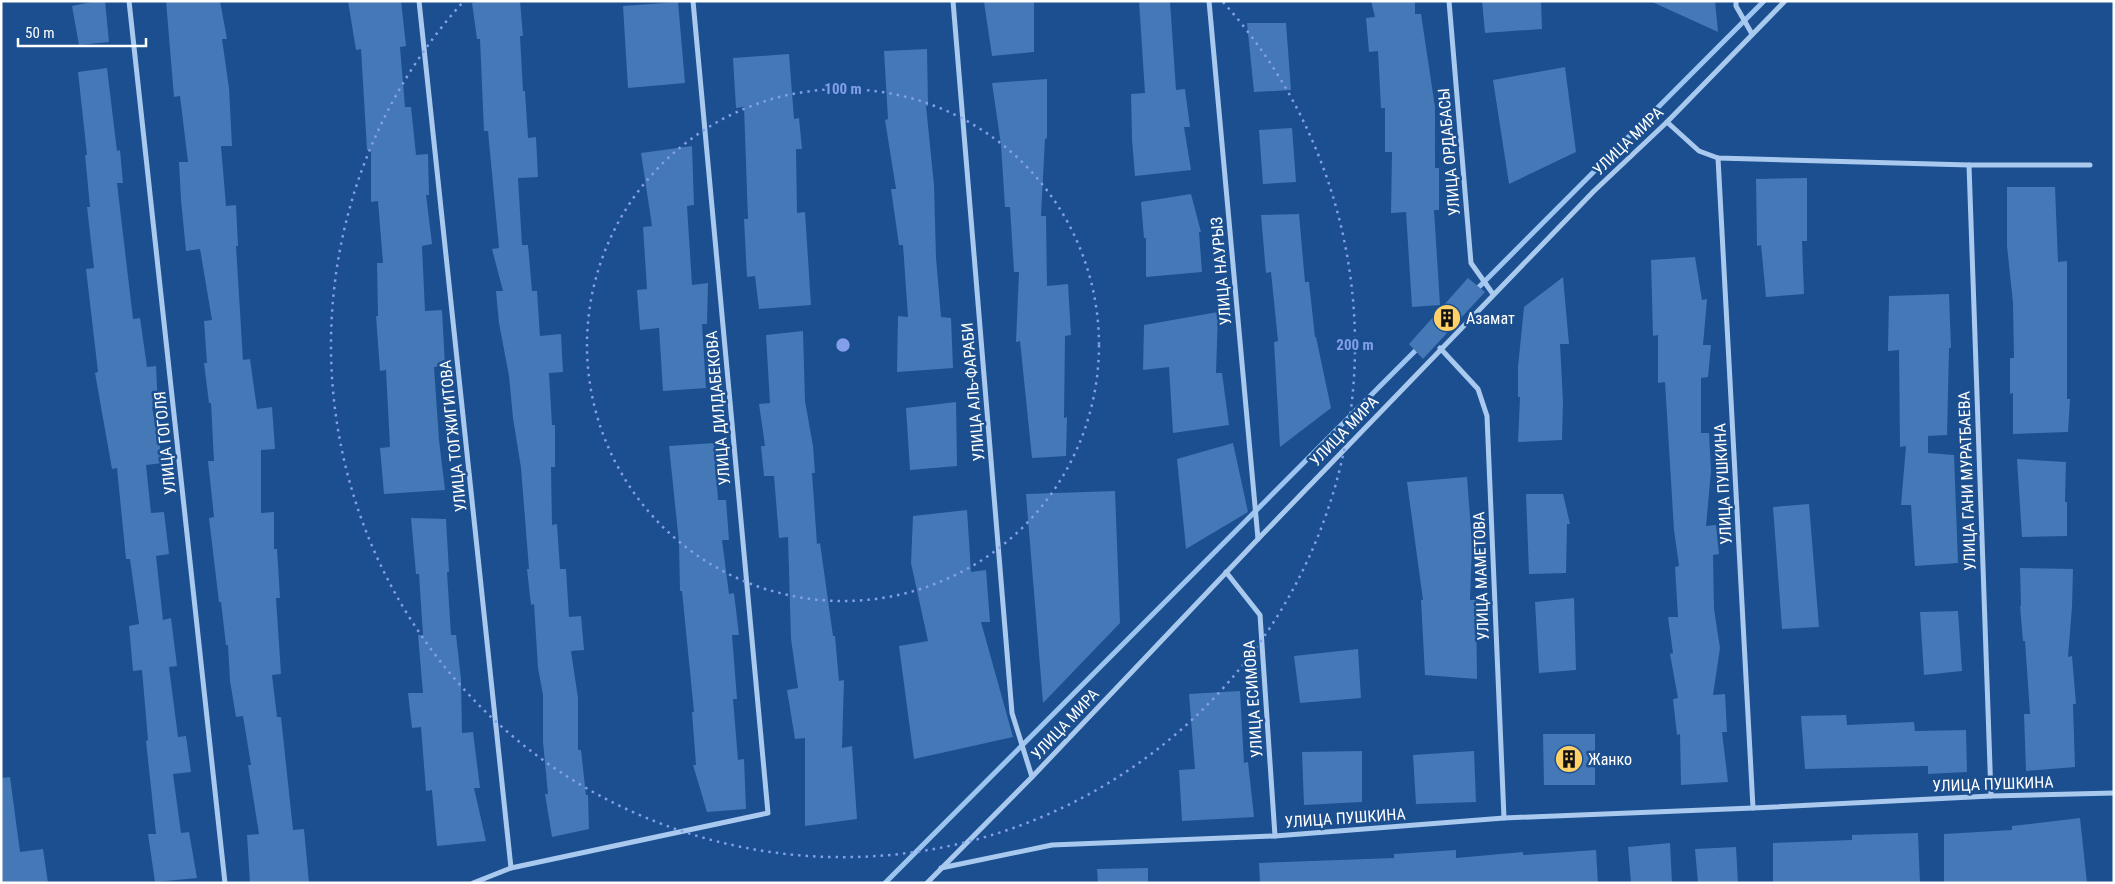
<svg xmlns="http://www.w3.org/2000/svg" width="2115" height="884" font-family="'Roboto Condensed',sans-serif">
  <rect width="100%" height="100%" fill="#1b4f8f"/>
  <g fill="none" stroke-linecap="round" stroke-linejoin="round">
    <g stroke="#9cc4f0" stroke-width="5">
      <path d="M1475,291l289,-290"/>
      <path d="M885,883l534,-536"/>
    </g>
  </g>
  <g fill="#4478b7">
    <path d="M96,1h9l4,41 -30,3 -7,-39z"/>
    <path d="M166,1h54l7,38h-5l7,49 3,58h-11l5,60 10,-1 2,41h-2l7,114 7,-1 7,50 15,-2 3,42 -14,1v63l13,-1v37h3l3,49h-4l5,76 -9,1 5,42h4l12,113 11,-1 5,54h-59l-3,-48 12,-1 -11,-69h3l-8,-49 -7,1 -6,-36 -2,-36h-2l-5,-43h-2l-10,-84 5,-1 -6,-56h6l-3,-58h-2l-5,-40h3l-3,-42 8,-1 -12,-71 -14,2 -5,-51 -2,-38h9l-8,-66 -6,1z"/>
    <path d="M348,1h53l5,45 -6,1 5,60h6l5,48 12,-1 1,41h-3l6,49 -10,2 3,65 17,-1 3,56 -11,1 5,73 6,50 -61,4 -4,-46 10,-1 -4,-77 -6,1 -4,-55h2l-1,-53h6l-5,-62 -7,1v-52h-4l-6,-101 -5,1z"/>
    <path d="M483,1h37l3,35h-3l3,55h2l3,47 8,-1 2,40 -20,1 4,67h6l4,46h5l3,45 21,-2 2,38 -14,1 3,52h3v42h-4l1,58 5,-1 3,45h6l3,48 12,-1 3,34 -13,1 7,47v52h3l5,45h2l1,34 -37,8 -7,-43h3l-5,-52v-47l-5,-27 -4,-64 -3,1 -4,-36h2l-8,-101 -8,-50 -4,-42 -10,-53 -3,-32h7l-11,-42 7,-1 -11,-117h-4l-4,-92h-3l-5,-36z"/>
    <path d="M1034,1v51l-42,4 -8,-54z"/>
    <path d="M1139,1h31l6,89 9,-1 5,38h-6l7,43 -56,6 -3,-37 -1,-45 14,-1z"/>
    <path d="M1371,1h44v13h6l14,93v61h4v42h-5l6,95 -28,2 -6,-95 -15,1 1,-61h-7v-44h-4l-3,-57 -9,1 -3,-34 9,-1z"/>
    <path d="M1482,1h59l1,28 -57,4z"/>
    <path d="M1650,1h65l3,31z"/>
    <path d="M678,2l7,81 -57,5 -5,-82z"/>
    <path d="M1247,23h39l5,67 -37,2z"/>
    <path d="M927,49l1,57h-2l8,79 2,72 5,60 10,1 2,50 -56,4 1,-56 10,1 -5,-72h-4l-8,-56h5l-11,-69 3,-1 -4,-68z"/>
    <path d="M789,54l5,65 5,-1 3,31h-6l1,64 8,-1 6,93 -52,4 -4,-33 -8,1 -3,-58h4l-4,-112 -8,1 -3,-50z"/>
    <path d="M1565,67l11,85 -67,32 -16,-104z"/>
    <path d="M107,68l10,83 3,-1 3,33h-6l16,136 7,-1 7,49 9,-1 2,41h-6l11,56 -17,2 5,48 13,-1 5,42 -13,2 7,64 8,-2 6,48 -8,1 9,70 8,-1 5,36 -18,2 8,59 8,-1 8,46 -42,4 -7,-48h8l-10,-93 2,-1 -6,-70 -9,1 -4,-45 10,-2 -9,-65h-4l-9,-91 -5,1 -17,-96 3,-1 -12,-103 8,-1 -7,-61h3l-5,-52h2l-9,-83z"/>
    <path d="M1047,79v59l-2,1 -4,77h5l1,70 21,-2 3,51 -6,1 -1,82 3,-1 -1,39 -34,2 -12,-117 -4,1 3,-70h-5l-4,-65h-5l-4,-62 -9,-62z"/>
    <path d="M1292,128l4,54 -33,2 -4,-54z"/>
    <path d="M692,146l2,59 -7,1 5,79 16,-2 -1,41h-5l4,64 -43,3 -4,-63 -19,2 -3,-40 10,-1 -4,-62 9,-1 -11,-73z"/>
    <path d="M1807,178v63h-5l2,53 -38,3 -5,-52 -4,1 -1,-67z"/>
    <path d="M2007,187h48l3,75 9,-1v138h3l-2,33 -55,2v-41l-3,1v-36h4l-1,-55 -6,-57z"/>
    <path d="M1191,194l10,38h-2l3,40 -56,5v-39h-2l-3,-36z"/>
    <path d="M1299,214l6,68h4l6,55h1l15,71 -51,39 -6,-105 4,-1 -7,-69 -5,1 -5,-58z"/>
    <path d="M1695,257l7,43 5,-1 -4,46h8l-3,32 -7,1v55h8l2,38 -5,55 10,-1 3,29 -6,1 1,54 6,39 -7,47 12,-1 2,38h-5l6,50 -47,3 -1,-51 -3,1 -4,-36 5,-1 -8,-44 3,-1 -5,-36h10l-3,-50 4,-1 -5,-36 -9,-148 -7,1v-48l-5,1 -2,-76z"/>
    <path d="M1563,277l6,67h-9l3,57 -1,39 -44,2 2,-45h-2v-30l6,-60z"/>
    <path d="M1468,278l17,14 -62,67 -14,-15z"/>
    <path d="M1949,294l2,54h-2l-2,87 -19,1v17l26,2 4,108 -43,3 -4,-61h-10l5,-59 -6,1 -1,-97 -11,1 1,-55z"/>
    <path d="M1218,312l-2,61h6l7,52 -56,8 -4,-66 -26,3 1,-45z"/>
    <path d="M803,331l2,70 8,45 2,27h-3l5,71 3,-1 13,93h2l4,45 5,-1 -2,68 10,-2 5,73 -52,7v-88l-10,1 -8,-49 11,-2 -7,-49 -3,-102 -9,1 -5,-62h-10l-3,-30h4l-6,-42 11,-1 -4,-68z"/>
    <path d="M956,402l1,64 -47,4 -4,-62z"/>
    <path d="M714,443l4,57h8l3,40h-7l7,54 5,-1 5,42h-7l5,64h-4l5,61 6,-1 2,50 -39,3 -14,-47h3l-4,-53h2l-12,-121h-2l-1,-48 -10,-97z"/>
    <path d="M1233,443l15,69 -62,37 -9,-90z"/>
    <path d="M2017,459l49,3 -1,40h2v34l-45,1z"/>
    <path d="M1467,477l5,67 -2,56h6l1,79 -52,-4 -4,-75h2l-16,-118z"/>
    <path d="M1115,491l5,132 -77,80 -17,-209z"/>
    <path d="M1526,494h37l7,30h-3l-1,49 -37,1z"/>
    <path d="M1809,504l10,123 -37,2 -9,-122z"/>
    <path d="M967,510l4,62 15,-2 4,52h-9l32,115 -99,22 -15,-113 29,-5 -17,-78 2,-47z"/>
    <path d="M411,518l35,1 3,53h-2l4,63h5l5,44 1,54 11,-1 7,56h-6l12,53 -49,5 -5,-56 -6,1 -5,-64 -9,1 -4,-35h15l-5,-58h5l-4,-61h-3z"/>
    <path d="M2020,568l53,1 -1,38 -4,50 4,-1 4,48h-3l2,63 -49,4 -2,-57h6l-5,-73h-2l-3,-35h1z"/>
    <path d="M1574,598l2,72 -37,3 -4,-71z"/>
    <path d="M1958,611l4,60 -38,4 -4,-63z"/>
    <path d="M1358,649l3,49 -61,5 -6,-47z"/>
    <path d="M1240,691l4,72 4,-1 6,55 -72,4 -3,-51 16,-1 -6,-75z"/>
    <path d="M1846,715l1,10 67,-3 1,9 51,-1 1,42 -39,2v-8l-123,3 -4,-53z"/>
    <path d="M1543,734h52v51h-51z"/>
    <path d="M1362,751v51l-58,3 -2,-53z"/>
    <path d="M1474,751l2,51 -60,2 -3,-49z"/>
    <path d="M10,777l10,75 23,-3 5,34h-47v-105z"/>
    <path d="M2080,818l7,65h-143v-49l68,-4v-4z"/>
    <path d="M1918,833l2,50h-147v-40l79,-3v-5z"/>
    <path d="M1670,843l2,40h-41l-3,-36z"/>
    <path d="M1736,847l2,36h-40l-3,-34z"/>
    <path d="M1456,850v8l67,-6v3l73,-5 2,33h-338l-1,-20 135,-5v-4z"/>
    <path d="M1148,868v15h-50l-1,-14z"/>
  </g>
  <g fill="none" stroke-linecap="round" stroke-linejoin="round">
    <g stroke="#a9c9ee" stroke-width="5">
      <path d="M129,1l96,882"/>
      <path d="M419,1l92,867"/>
      <path d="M953,1l59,712 20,64"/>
      <path d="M1209,1l49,538"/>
      <path d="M1449,1l22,262 22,31"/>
      <path d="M1736,1v5l16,28"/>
      <path d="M1667,122l32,29 19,7 251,7h121"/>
      <path d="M1718,158l35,650"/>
      <path d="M1969,165l22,631"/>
      <path d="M1440,348l38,41 9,27 17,402"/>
      <path d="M1226,572l34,43 15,221"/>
      <path d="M941,868l111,-23 223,-9 229,-18 249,-10 238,-12 123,-3"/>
      <path d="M473,883l38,-15 257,-55 -75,-812"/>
      <path d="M927,883l105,-106 226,-238 336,-348 73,-69 118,-121"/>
    </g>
  </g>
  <g fill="none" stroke="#839eea" stroke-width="2.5" stroke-dasharray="2.5 5">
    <circle cx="843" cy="345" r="256"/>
    <path d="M1223 2A512 512 0 1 1 463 2"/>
  </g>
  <defs>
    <symbol id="building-disc" viewBox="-11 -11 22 22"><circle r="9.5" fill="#ffd166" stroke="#1b4f8f"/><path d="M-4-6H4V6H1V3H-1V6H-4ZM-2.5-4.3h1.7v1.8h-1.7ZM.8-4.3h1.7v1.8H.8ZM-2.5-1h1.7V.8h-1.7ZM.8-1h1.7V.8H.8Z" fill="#111"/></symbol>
  </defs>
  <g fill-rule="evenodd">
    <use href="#building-disc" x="1431" y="302" width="32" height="32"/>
    <use href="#building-disc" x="1553" y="743" width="32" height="32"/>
  </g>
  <g text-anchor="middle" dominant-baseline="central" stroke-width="5" stroke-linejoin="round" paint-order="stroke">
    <g font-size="16" fill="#fff" stroke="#1b4f8f">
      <text transform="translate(1628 141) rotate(-44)">УЛИЦА МИРА</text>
      <text transform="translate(1449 152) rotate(-95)">УЛИЦА ОРДАБАСЫ</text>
      <text transform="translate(1221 271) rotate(-95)">УЛИЦА НАУРЫЗ</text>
      <text transform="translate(973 392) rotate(-95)">УЛИЦА АЛЬ-ФАРАБИ</text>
      <text transform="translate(718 408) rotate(-95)">УЛИЦА ДИЛДАБЕКОВА</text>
      <text transform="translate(1344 431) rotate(-46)">УЛИЦА МИРА</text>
      <text transform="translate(453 436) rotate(-96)">УЛИЦА ТОГЖИГИТОВА</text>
      <text transform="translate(165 443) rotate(-96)">УЛИЦА ГОГОЛЯ</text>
      <text transform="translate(1967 481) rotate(-92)">УЛИЦА ГАНИ МУРАТБАЕВА</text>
      <text transform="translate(1723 484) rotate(-93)">УЛИЦА ПУШКИНА</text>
      <text transform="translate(1481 576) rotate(-92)">УЛИЦА МАМЕТОВА</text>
      <text transform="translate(1253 699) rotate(-94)">УЛИЦА ЕСИМОВА</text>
      <text transform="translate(1065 724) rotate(-47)">УЛИЦА МИРА</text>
      <text transform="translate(1993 784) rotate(-2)">УЛИЦА ПУШКИНА</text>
      <text transform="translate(1345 818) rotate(-4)">УЛИЦА ПУШКИНА</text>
    </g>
    <g font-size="16" fill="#fff" stroke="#1b4f8f" text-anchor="start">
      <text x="1466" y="318">Азамат</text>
      <text x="1588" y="759">Жанко</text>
    </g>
  </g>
  <circle cx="843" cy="345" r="8" fill="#839eea" stroke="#1b4f8f" stroke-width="2.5"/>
  <g font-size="15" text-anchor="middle" font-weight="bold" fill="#839eea" stroke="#1b4f8f" stroke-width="5" stroke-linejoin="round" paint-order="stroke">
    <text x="843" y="94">100 m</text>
    <text x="1355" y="350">200 m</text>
  </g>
  <rect width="2115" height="884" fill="none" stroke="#ffffff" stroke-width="5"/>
  <path d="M18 38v8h128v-8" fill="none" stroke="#ffffff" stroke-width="2.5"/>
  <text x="25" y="38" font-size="15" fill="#ffffff" stroke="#1b4f8f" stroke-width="4" paint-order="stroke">50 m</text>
</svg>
